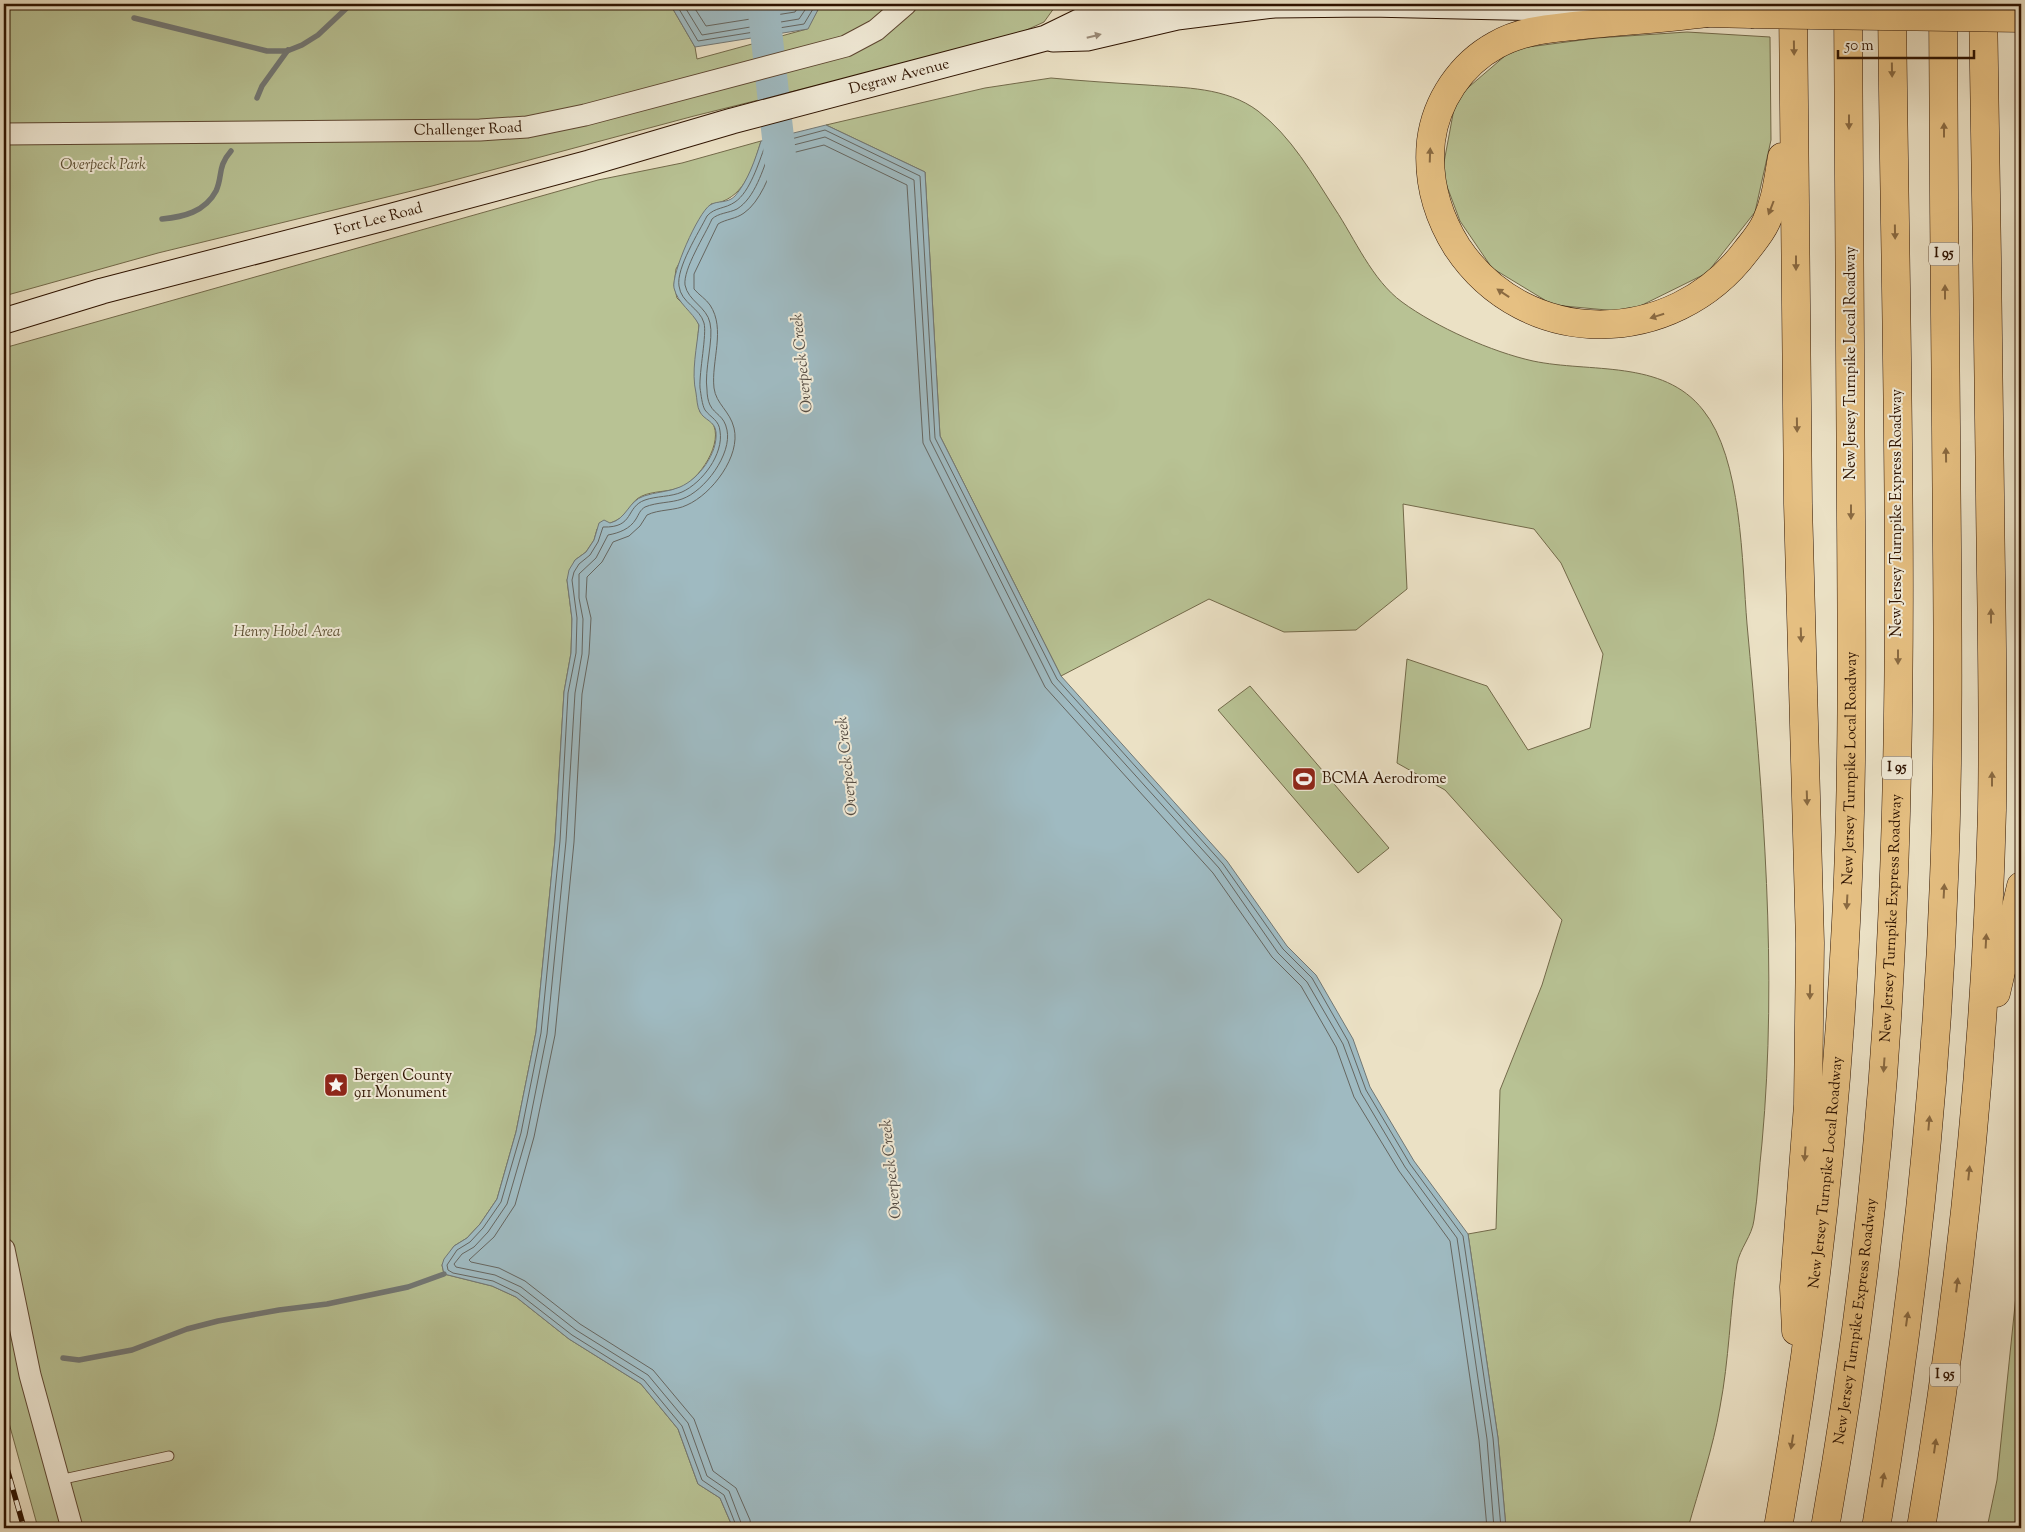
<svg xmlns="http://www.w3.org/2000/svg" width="2025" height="1532" font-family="'Sorts Mill Goudy',serif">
  <rect width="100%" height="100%" fill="#ebe1c5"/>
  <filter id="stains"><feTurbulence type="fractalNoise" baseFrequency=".004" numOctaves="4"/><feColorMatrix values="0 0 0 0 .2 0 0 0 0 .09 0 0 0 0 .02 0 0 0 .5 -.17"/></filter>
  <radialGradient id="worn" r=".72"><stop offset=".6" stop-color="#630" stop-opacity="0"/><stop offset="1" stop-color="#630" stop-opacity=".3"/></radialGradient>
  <g fill="#b8c294" stroke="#736a4a">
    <path d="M4,4h666l25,43 2,12 110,-30 14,-25h236l-13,18 -35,16 -315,78 -262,70 -274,67 -154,43z"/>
    <path d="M1687,32l83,5 1,103 -16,72 -48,61 -79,39 -75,-7 -61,-37 -32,-47 -18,-48 14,-75 57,-49 84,-11z"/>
    <path d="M1051,78c32,3 64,5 96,7 38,3 79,2 111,26 33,25 55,64 77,98 20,30 37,71 67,93 34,25 90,50 131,59 57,12 130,-2 170,49 39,48 39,154 44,214 16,173 31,346 15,519 -3,26 -4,52 -8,77 -2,16 -14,28 -17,44 -7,47 -8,96 -17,143 -7,41 -21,82 -32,121h-182l-8,-90 -30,-204 28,-5 4,-139 42,-105 20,-65 -117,-130 -48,-27 10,-104 80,27 41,64 62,-22 13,-74 -42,-91 -27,-34 -131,-25 4,85 -51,41 -72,2 -75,-33 -148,77 -121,-240 -15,-264 -99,-47 159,-37z"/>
    <path d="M761,141c-8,28 -18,60 -50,63l-35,65 -2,16 3,13 18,18 4,9 -2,22 3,65c4,3 9,6 12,10 13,20 -13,59 -33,66 -12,4 -26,3 -37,8 -11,5 -11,13 -18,19 -7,7 -18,9 -27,14l-3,11 -8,12 -11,8 -8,20 5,39 -1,34 -7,39 -9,148 -19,192 -20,100 -19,67 -17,25 -13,14 -13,8 -12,19 2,9 48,12 24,11 53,42 72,45 37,45 20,55 22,14 13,30h-695l-34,-123v-1057l594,-168 84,-17z"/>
    <path d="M1250,686l139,162 -31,25 -140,-163z"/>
    <path d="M2021,1247v281h-34l10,-48z"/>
  </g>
  <g fill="#9fbac1" stroke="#727774">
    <path d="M670,4h151l-13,25 -113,18z"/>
    <path d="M826,125l99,47 15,264 121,240 166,185 60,85 29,29 37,64 17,48 44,74 54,73 30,204 8,90h-773l-13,-30 -22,-14 -20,-55 -37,-45 -72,-45 -53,-42 -24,-11 -48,-12 -2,-9 2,-6 10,-13 13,-8 13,-14 17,-25 19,-67 20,-100 19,-192 9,-148 7,-39 1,-34 -5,-39 2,-10 6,-10 11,-8 8,-12 5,-17 5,-3 6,3c17,-4 18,-22 34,-27 11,-4 25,-4 36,-9 19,-8 38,-34 36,-55 -1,-11 -12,-12 -16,-20 -3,-5 -3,-13 -4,-19 -5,-21 1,-46 3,-68 -7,-14 -21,-21 -25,-37 -3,-14 24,-75 36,-83 8,-5 17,-1 25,-9 13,-15 20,-36 26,-55z"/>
  </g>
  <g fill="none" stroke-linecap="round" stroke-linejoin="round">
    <g stroke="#666660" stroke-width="1">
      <path d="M676,4l22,37 106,-17 12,-20"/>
      <path d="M683,4l19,31 97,-16 10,-15"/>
      <path d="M692,4l14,22 89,-14 5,-8"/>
      <path d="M737,1528l-13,-33 -22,-15 -20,-54 -38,-46 -72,-45 -54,-42 -25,-12 -40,-8 -5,-3 -1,-5 10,-15 13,-8 13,-14 18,-26 20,-69 20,-100 19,-192 8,-148 8,-40 1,-35 -5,-38 2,-8 5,-8 11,-9 8,-13 5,-15c32,1 22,-20 42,-27 11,-4 26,-3 37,-8 20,-9 42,-38 38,-61 -1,-11 -9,-13 -15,-21 -3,-5 -4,-16 -5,-22 -1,-16 7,-54 4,-65 -4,-15 -23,-20 -25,-37 -3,-18 20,-54 28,-70 8,-9 18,-7 28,-14 15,-10 24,-40 30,-56l60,-16 95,46 15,262 122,241 166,185 60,85 29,29 36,63 18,49 44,74 53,72 30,202 8,90"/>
      <path d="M743,1528l-14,-37 -22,-15 -19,-53 -40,-48 -72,-45 -55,-43 -26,-12 -39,-8 -2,-3 8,-10 12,-7 14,-15 19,-28 20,-69 20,-101 19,-193 9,-148 7,-39 1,-35 -4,-21v-24l17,-16 12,-23c11,-2 22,-6 28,-16 3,-5 4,-9 9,-12 12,-5 26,-4 37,-8 23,-8 50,-45 45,-69 -3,-15 -12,-15 -17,-25 -2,-4 -3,-10 -3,-15 -3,-20 7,-51 3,-67 -3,-16 -22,-22 -25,-38 -2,-16 20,-50 27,-66 6,-6 17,-6 25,-10 18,-11 26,-40 33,-58l55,-14 89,43 16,260 122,243 167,185 59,85 29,29 36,62 18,49 44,74 52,71 30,201 7,89"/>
      <path d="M751,1528l-1,-8 -14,-32 -23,-17 -19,-52 -41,-49 -73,-46 -55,-43 -26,-13 -28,-6 -2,-2 25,-23 21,-32 19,-68 21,-102 19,-193 8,-148 7,-40 2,-36 -5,-21 1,-20 15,-15 11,-20 16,-6 11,-10 7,-11c12,-6 28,-4 40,-10 25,-11 54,-49 47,-77 -4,-17 -18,-24 -20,-40 -3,-27 12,-59 -4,-83 -4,-6 -11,-10 -16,-16v-15l24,-50c8,-5 18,-5 26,-11 16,-11 26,-38 32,-56l48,-12 83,40 16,258 122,244 168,186 59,84 29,29 35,61 18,50 45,74 51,70 29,199 8,88"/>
    </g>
    <g stroke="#727774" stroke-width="5.5">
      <path d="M134,18l133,33h20l15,-6 16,-10 33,-31"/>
      <path d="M257,98l5,-12 26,-36"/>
      <path d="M162,219c21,-2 43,-7 54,-28 7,-15 1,-24 15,-40"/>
      <path d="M63,1358l16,2 53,-10 55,-21 31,-8 61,-11 48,-6 81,-17 36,-13"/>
    </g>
    <path stroke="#9fbac1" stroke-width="32" d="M763,4l20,178"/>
    <defs>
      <path id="service" d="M59,1480l110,-24"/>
      <g id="tertiary">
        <path id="s1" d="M4,134l476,-4 47,-3 58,-12 261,-69 30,-16 30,-26"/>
        <path d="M4,1249l26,126 42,153"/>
      </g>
      <g id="secondary">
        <path d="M1053,39l34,-1 90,-21 97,-12 96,-1 277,6"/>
        <path id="s2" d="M4,321l98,-30 290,-75 197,-53 143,-42 314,-83 37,-18 62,-16"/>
      </g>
      <path id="primary" d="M1707,13l44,1"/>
      <g id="motorway">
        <path d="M1793,4l5,500 12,439 -2,162 -14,182 2,44"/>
        <path d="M1707,13c-44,6 -89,8 -133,13 -27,3 -54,5 -78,19 -35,19 -60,56 -65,96 -4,38 6,74 26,106 69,104 216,101 289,4 7,-9 15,-18 20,-29 10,-21 12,-43 16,-65"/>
        <path d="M1996,993l25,-107"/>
        <path id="s3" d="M1778,1528c34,-194 57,-390 67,-587 8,-141 7,-282 6,-423 -1,-171 -2,-343 -3,-514"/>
        <path id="s4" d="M1825,1528c33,-186 56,-375 65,-564 17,-320 5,-640 2,-960"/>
        <path d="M1876,1528c36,-214 60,-431 68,-649 6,-151 3,-302 2,-453 -2,-141 -2,-281 -3,-422"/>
        <path d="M1921,1528c40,-237 65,-477 71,-718 2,-105 -1,-210 -2,-315 -2,-164 -4,-327 -7,-491"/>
      </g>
    </defs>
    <use href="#service" stroke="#5d4631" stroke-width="11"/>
    <use href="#tertiary" stroke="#5d4631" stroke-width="23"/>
    <use href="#secondary" stroke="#2e1300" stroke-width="27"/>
    <use href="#primary" stroke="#2e1300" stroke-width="29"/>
    <use href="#motorway" stroke="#2e1300" stroke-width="29"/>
    <use href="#service" stroke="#f2ecd9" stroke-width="9"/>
    <use href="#tertiary" stroke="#f2ecd9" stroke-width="21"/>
    <use href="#secondary" stroke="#f2ecd9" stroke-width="25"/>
    <use href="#primary" stroke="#e6c082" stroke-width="28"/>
    <use href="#motorway" stroke="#e6c082" stroke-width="28"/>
    <defs>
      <path id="rail" d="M4,1458l20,70"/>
    </defs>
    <use href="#rail" stroke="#2e1300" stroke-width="5.5"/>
    <use href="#rail" stroke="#f2ecd9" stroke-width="4" stroke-dasharray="11" stroke-linecap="butt"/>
    <defs>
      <path id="primary-bridge" d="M1751,14l270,4"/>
    </defs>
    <use href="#primary-bridge" stroke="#2e1300" stroke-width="29" stroke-linecap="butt"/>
    <use href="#primary-bridge" stroke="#e6c082" stroke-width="28"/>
  </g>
  <defs><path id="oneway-solid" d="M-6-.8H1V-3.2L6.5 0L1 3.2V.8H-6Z" transform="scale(1.25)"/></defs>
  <use fill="#9a8a77" href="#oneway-solid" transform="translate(1094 36) rotate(-14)"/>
  <g fill="#8a6a41">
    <use href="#oneway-solid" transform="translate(1794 48) rotate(89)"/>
    <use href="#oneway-solid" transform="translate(1892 70) rotate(89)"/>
    <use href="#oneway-solid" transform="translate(1849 122) rotate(90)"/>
    <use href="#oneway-solid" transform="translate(1944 130) rotate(-90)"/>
    <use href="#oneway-solid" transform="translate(1430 155) rotate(-88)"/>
    <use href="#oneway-solid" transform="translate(1771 208) rotate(111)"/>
    <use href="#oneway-solid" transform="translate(1895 232) rotate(89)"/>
    <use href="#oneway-solid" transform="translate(1796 263) rotate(90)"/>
    <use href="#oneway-solid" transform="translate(1945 292) rotate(-90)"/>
    <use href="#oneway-solid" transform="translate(1503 293) rotate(-146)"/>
    <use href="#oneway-solid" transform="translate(1657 316) rotate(163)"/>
    <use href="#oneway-solid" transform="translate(1797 425) rotate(89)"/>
    <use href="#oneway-solid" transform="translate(1946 455) rotate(-91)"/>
    <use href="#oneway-solid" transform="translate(1851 512) rotate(90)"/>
    <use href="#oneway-solid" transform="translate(1991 616) rotate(-90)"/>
    <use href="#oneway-solid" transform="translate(1801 635) rotate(88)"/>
    <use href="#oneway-solid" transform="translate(1898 657) rotate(90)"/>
    <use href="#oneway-solid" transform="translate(1992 779) rotate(-90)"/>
    <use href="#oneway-solid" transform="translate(1807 798) rotate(88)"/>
    <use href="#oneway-solid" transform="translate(1944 891) rotate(-87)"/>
    <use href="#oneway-solid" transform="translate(1847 902) rotate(93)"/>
    <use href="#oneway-solid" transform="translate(1986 941) rotate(-87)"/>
    <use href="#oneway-solid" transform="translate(1810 992) rotate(91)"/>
    <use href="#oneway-solid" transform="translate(1884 1065) rotate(94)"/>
    <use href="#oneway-solid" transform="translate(1929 1123) rotate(-85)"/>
    <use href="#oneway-solid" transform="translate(1805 1154) rotate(94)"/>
    <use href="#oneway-solid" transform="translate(1969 1173) rotate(-84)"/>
    <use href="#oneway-solid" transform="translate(1957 1285) rotate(-83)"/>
    <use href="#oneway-solid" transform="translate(1907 1319) rotate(-82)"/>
    <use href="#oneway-solid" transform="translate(1792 1442) rotate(99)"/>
    <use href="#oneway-solid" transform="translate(1935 1446) rotate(-82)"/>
    <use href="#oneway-solid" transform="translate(1883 1480) rotate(-81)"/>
  </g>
  <defs>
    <symbol id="stadium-square" viewBox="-11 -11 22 22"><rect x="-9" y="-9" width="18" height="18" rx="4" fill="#8f2418" stroke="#f2ecd9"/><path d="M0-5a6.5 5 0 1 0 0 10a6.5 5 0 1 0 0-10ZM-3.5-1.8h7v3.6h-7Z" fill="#fff"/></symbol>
    <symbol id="sight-square" viewBox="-11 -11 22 22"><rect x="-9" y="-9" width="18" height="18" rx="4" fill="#8f2418" stroke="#f2ecd9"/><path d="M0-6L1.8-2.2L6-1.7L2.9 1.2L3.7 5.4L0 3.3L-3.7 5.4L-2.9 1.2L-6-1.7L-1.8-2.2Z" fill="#fff"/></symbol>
  </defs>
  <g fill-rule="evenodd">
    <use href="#stadium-square" x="1290" y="765" width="28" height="28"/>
    <use href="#sight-square" x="322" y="1071" width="28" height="28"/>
  </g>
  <g text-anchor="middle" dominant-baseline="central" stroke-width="4" stroke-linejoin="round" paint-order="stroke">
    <g fill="#f2ecd9" stroke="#695441" stroke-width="1">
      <rect x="1929" y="242.5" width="30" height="23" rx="4"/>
      <rect x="1882" y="756.5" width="30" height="23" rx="4"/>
      <rect x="1930" y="1363.5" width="30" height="23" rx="4"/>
    </g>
    <g font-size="14" font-weight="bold" fill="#2e1300">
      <text x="1944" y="254">I 95</text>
      <text x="1897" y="768">I 95</text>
      <text x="1945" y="1375">I 95</text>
    </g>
    <g font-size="15" fill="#2e1300" stroke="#f2ecd9">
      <text stroke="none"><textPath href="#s2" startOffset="928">Degraw Avenue</textPath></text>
      <text stroke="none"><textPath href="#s1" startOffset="464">Challenger Road</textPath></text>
      <text stroke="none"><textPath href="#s2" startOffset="388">Fort Lee Road</textPath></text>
      <text transform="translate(1851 363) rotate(-90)">New Jersey Turnpike Local Roadway</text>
      <text transform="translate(1897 513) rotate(-90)">New Jersey Turnpike Express Roadway</text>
      <text stroke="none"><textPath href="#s3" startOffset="764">New Jersey Turnpike Local Roadway</textPath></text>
      <text stroke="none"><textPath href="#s4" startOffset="614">New Jersey Turnpike Express Roadway</textPath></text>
      <text stroke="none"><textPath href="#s3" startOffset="359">New Jersey Turnpike Local Roadway</textPath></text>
      <text stroke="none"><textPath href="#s4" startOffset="209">New Jersey Turnpike Express Roadway</textPath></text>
    </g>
    <g font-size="15" font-style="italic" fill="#5e5034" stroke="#f2ecd9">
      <text x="103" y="165">Overpeck Park</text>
      <text x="287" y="632">Henry Hobel Area</text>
    </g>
    <g font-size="15" fill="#2e1300" stroke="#f2ecd9" text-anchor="start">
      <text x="1322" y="779">BCMA Aerodrome</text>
      <text x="354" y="1076">Bergen County<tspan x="354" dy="17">911 Monument</tspan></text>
    </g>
    <g font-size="16" font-style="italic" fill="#564d44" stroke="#f2ecd9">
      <text transform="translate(803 363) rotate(-96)">Overpeck Creek</text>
      <text transform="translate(848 766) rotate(-96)">Overpeck Creek</text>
      <text transform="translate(892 1169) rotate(-96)">Overpeck Creek</text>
    </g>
  </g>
  <rect width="2025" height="1532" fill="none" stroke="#ebe1c5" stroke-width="20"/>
  <rect x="5" y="5" width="2015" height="1522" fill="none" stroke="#2e1300" stroke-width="2.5"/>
  <rect x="10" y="10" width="2005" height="1512" fill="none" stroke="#2e1300"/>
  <path d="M1838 50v8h136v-8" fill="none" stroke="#2e1300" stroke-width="2.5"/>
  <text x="1845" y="50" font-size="15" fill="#2e1300" stroke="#f2ecd9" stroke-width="4" paint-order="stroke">50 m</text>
  <rect width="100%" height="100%" filter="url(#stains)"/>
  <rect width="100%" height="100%" fill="url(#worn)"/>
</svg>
